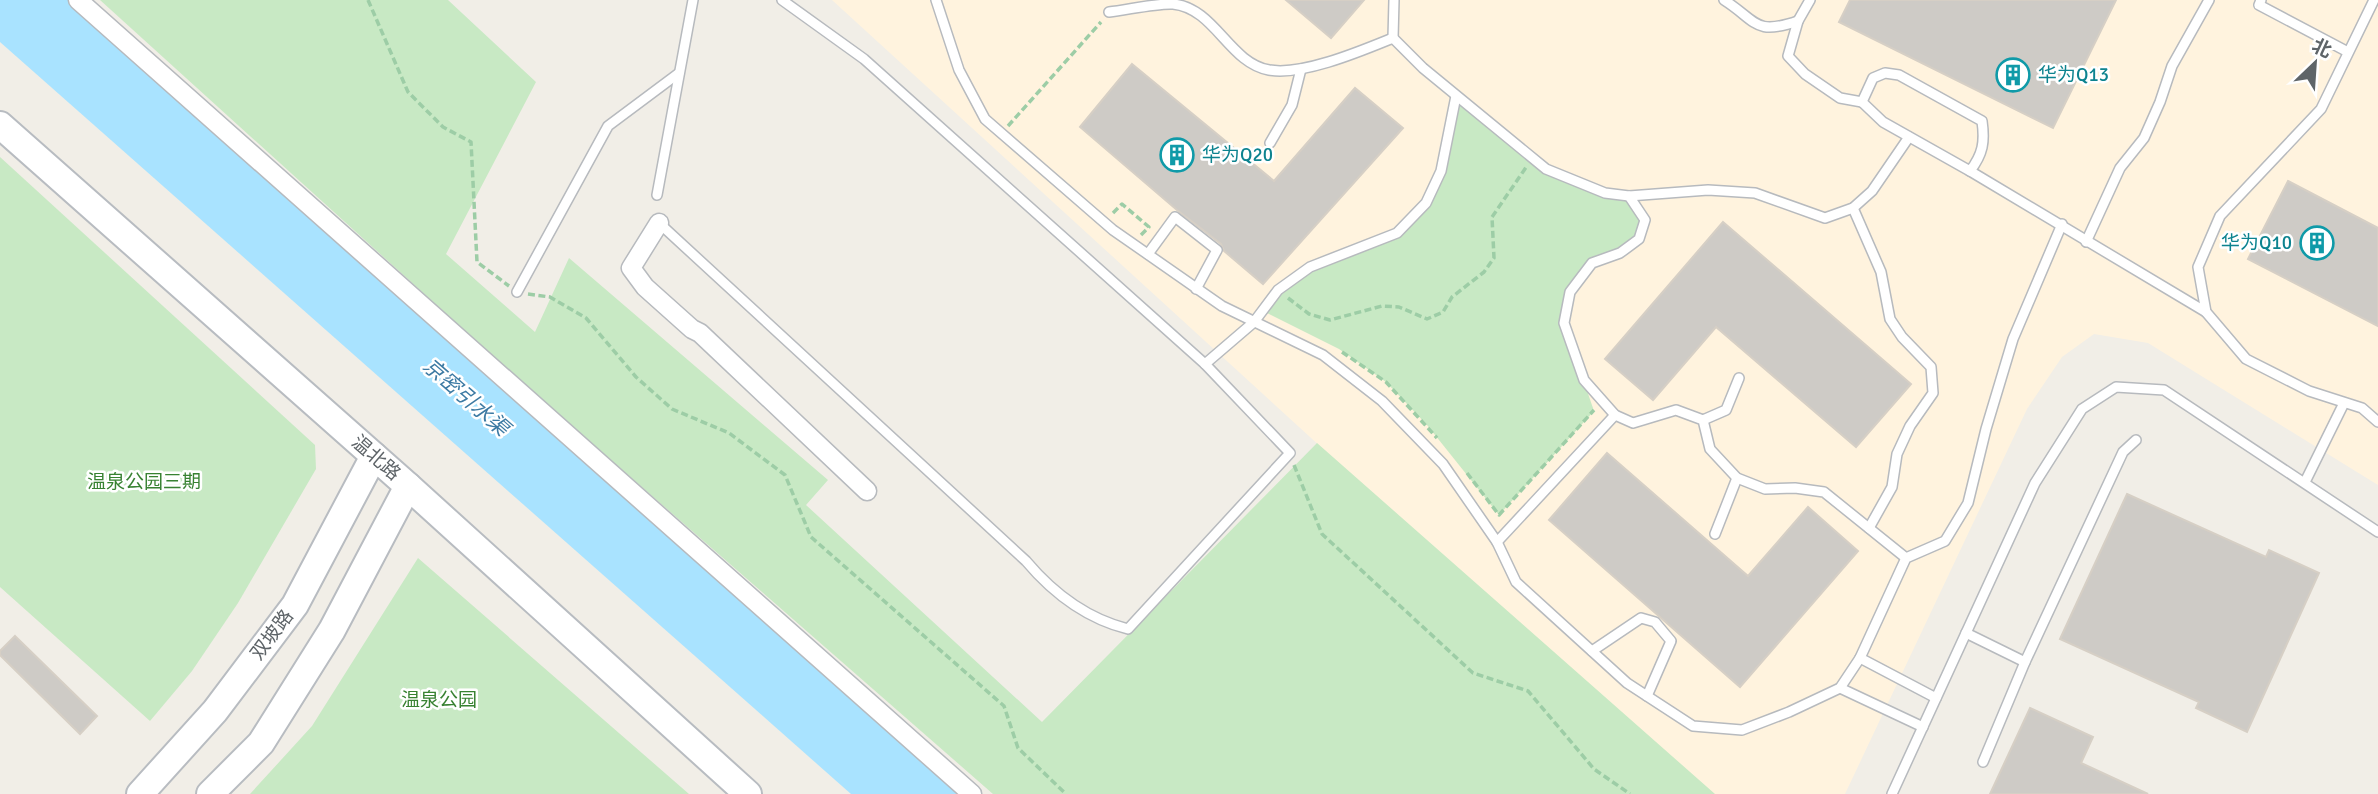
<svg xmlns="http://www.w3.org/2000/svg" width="2378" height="794" font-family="Signika,'Noto Sans SC',sans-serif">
  <rect width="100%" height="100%" fill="#f1eee7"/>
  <path fill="#fff3de" d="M832,0h1546v485l-230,-142 -54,-9 -32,23 -35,52 -182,385h-132l-380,-336z"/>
  <g fill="#c8e9c4">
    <path d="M100,0h348l88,82 -90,172 89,78 34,-74 259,222 -22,25 236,217 275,-279 398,351h-722l-476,-416z"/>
    <path d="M1456,96l90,73 83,27 16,24 -6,19 -47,24 -22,29 -6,32 30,87 -95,104 -72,-90 -41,-43 -47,-33 -76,-38 15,-21 32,-23 87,-34 29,-30 15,-32z"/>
    <path d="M0,157l315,288 1,24 -78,134 -46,68 -42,50 -150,-134z"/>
    <path d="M418,558l271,236h-439l62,-68z"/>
  </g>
  <path fill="#a9e3ff" d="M0,0h71l893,794h-113l-851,-752z"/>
  <g fill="#cecbc6" stroke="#d6cfc5" stroke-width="2">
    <path d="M1286,0h78l-33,38z"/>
    <path d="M1850,0h266l-63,128 -214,-106z"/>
    <path d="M1132,64l142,117 81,-93 48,40 -140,156 -39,-33 -3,-7 -44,-34 -97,-83z"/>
    <path d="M2288,181l90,47v98l-130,-67z"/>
    <path d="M1723,222l188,162 -55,63 -140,-120 -63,73 -48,-41z"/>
    <path d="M1607,453l141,123 60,-69 50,44 -118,136 -191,-167z"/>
    <path d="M2127,494l139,63 3,-7 50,23 -72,159 -51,-24 3,-6 -139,-63z"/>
    <path d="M15,636l82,80 -17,18 -80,-79v-4z"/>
    <path d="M2030,708l63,29 -12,26 67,31h-158z"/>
  </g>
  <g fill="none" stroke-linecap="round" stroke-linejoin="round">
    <defs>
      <g id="lane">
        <path d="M936,0l23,70 26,49 128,111 109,76 101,49 59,46 61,63 54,78 19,40 111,101 66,43 49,4 47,-18 51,-24 20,-30"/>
        <path d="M1724,0c33,21 30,36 74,21"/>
        <path d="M1810,0l-12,21 -10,35 17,18 35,24 22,4"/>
        <path d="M2261,0l-2,5 89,47"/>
        <path d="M2374,0l-53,109 -101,107 -22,51 8,45 40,47 63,32 53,17 16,14"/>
        <path d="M1109,12c18,-2 48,-9 64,-8 42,4 56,59 96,66 33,6 92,-19 124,-32l30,30 123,101 59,24 24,3 79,-6 47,3 70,25 28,-10 19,-17 37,-54"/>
        <path d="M1393,38l1,-38"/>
        <path d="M1885,73l14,2 83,46c3,21 1,33 -12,50l-87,-49 -21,-20 11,-24z"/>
        <path d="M1270,143l22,-38 9,-36"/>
        <path d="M1970,171l236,141"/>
        <path d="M657,195l36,-195"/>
        <path d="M1629,196l16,24 -6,19 -19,14 -28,10 -22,29 -6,31 20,57 31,35 18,8 43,-13 27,10 7,29 27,29 28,11 30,-1 29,4 82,66"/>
        <path d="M1853,208l28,64 9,47 12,18 29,30 2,26 -23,33 -13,28 -5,33 -23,41"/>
        <path d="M659,223l367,338c27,32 62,58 102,68l162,-176 -85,-89 -341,-305 -82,-59"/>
        <path d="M2086,242l34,-74 24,-30 16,-36 12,-36 37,-66"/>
        <path d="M1148,254l27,-37 42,33 -21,39"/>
        <path d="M517,292l91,-166 71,-53"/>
        <path d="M1205,364l49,-42 24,-32 32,-23 87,-34 29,-30 15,-32 15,-75"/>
        <path d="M1703,420l23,-10 13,-32"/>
        <path d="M2305,482l39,-79"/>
        <path d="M1715,534l22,-56"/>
        <path d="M1497,542l118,-127"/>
        <path d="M1966,633l59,29"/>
        <path d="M1592,651l49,-33 14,4 16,19 -24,55"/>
        <path d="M1840,688l83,39"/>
        <path d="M1936,698l-76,-40 46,-100 39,-17 23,-38 18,-74 27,-90 49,-115"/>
        <path d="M1983,762l42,-100 98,-210 13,-12"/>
        <path d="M1892,794l143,-311 47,-74 34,-22 48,3 214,142"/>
      </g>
      <g id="street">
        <path d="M78,0l894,794"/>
        <path d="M659,223l-28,45 14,19 47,42 8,4 167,158"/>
      </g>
      <g id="secondary">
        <path d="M0,125l408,361 340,308"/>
        <path d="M140,794l75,-83 80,-106 79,-149"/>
        <path d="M210,794l51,-51 71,-113 76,-144"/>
      </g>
    </defs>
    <use href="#lane" stroke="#b7babe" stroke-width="12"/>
    <use href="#street" stroke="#b7babe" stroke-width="21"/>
    <use href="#secondary" stroke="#b8bcc1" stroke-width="30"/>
    <g stroke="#9dcda6" stroke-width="3.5" stroke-dasharray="7 3.5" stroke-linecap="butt">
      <path d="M368,0l40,92 35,35 28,15 6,120 32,24"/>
      <path d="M1008,126l93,-104"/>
      <path d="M1113,213l9,-9 27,23 -8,8"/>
      <path d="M528,294l22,3 36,21 50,59 36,32 57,24 56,42 26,62 193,169 14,42 48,46"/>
      <path d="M1288,298l21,16 21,6 52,-14 17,1 28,12 16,-7 9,-15 32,-25 10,-14 -2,-41 35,-51"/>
      <path d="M1342,352l44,30 51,56"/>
      <path d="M1294,465l28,69 151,139 55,18 66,78 36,25"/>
      <path d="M1467,473l32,42 95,-105"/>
    </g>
    <use href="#lane" stroke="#fff" stroke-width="9"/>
    <use href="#street" stroke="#fff" stroke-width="18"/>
    <use href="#secondary" stroke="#fff" stroke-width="26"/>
  </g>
  <defs>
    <symbol id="building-ring" viewBox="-11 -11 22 22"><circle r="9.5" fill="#fff" stroke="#0f9aa8" stroke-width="1.5"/><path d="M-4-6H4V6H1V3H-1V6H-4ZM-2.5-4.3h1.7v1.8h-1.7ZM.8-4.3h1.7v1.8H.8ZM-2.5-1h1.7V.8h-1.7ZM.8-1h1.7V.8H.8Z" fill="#0f9aa8"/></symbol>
  </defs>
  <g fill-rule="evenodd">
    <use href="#building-ring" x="1994" y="56" width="38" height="38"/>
    <use href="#building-ring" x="1158" y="136" width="38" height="38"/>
    <use href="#building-ring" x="2298" y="224" width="38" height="38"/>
  </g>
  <g text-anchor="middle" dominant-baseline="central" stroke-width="5" stroke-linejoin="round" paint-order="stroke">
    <g font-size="19" fill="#0d838f" stroke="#fff" text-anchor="start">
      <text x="2038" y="75">华为Q13</text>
      <text x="1202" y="155">华为Q20</text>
      <text x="2292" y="243" text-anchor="end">华为Q10</text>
    </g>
    <g font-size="19" fill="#5e6468" stroke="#fff">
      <text transform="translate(376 458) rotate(41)">温北路</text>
      <text transform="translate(272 635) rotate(-53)">双坡路</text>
    </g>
    <g font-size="19" fill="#388232" stroke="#fff">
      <text x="144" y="482">温泉公园三期</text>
      <text x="439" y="700">温泉公园</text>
    </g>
    <g font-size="21" font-style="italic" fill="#3c7aa3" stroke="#fff">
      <text transform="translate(466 397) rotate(41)">京密引水渠</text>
    </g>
  </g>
  <g transform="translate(2315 63) rotate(25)" stroke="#ffffff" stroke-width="5" paint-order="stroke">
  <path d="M0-5L12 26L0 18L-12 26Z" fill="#5e6468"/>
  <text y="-10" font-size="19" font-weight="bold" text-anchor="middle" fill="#5e6468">北</text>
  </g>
</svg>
